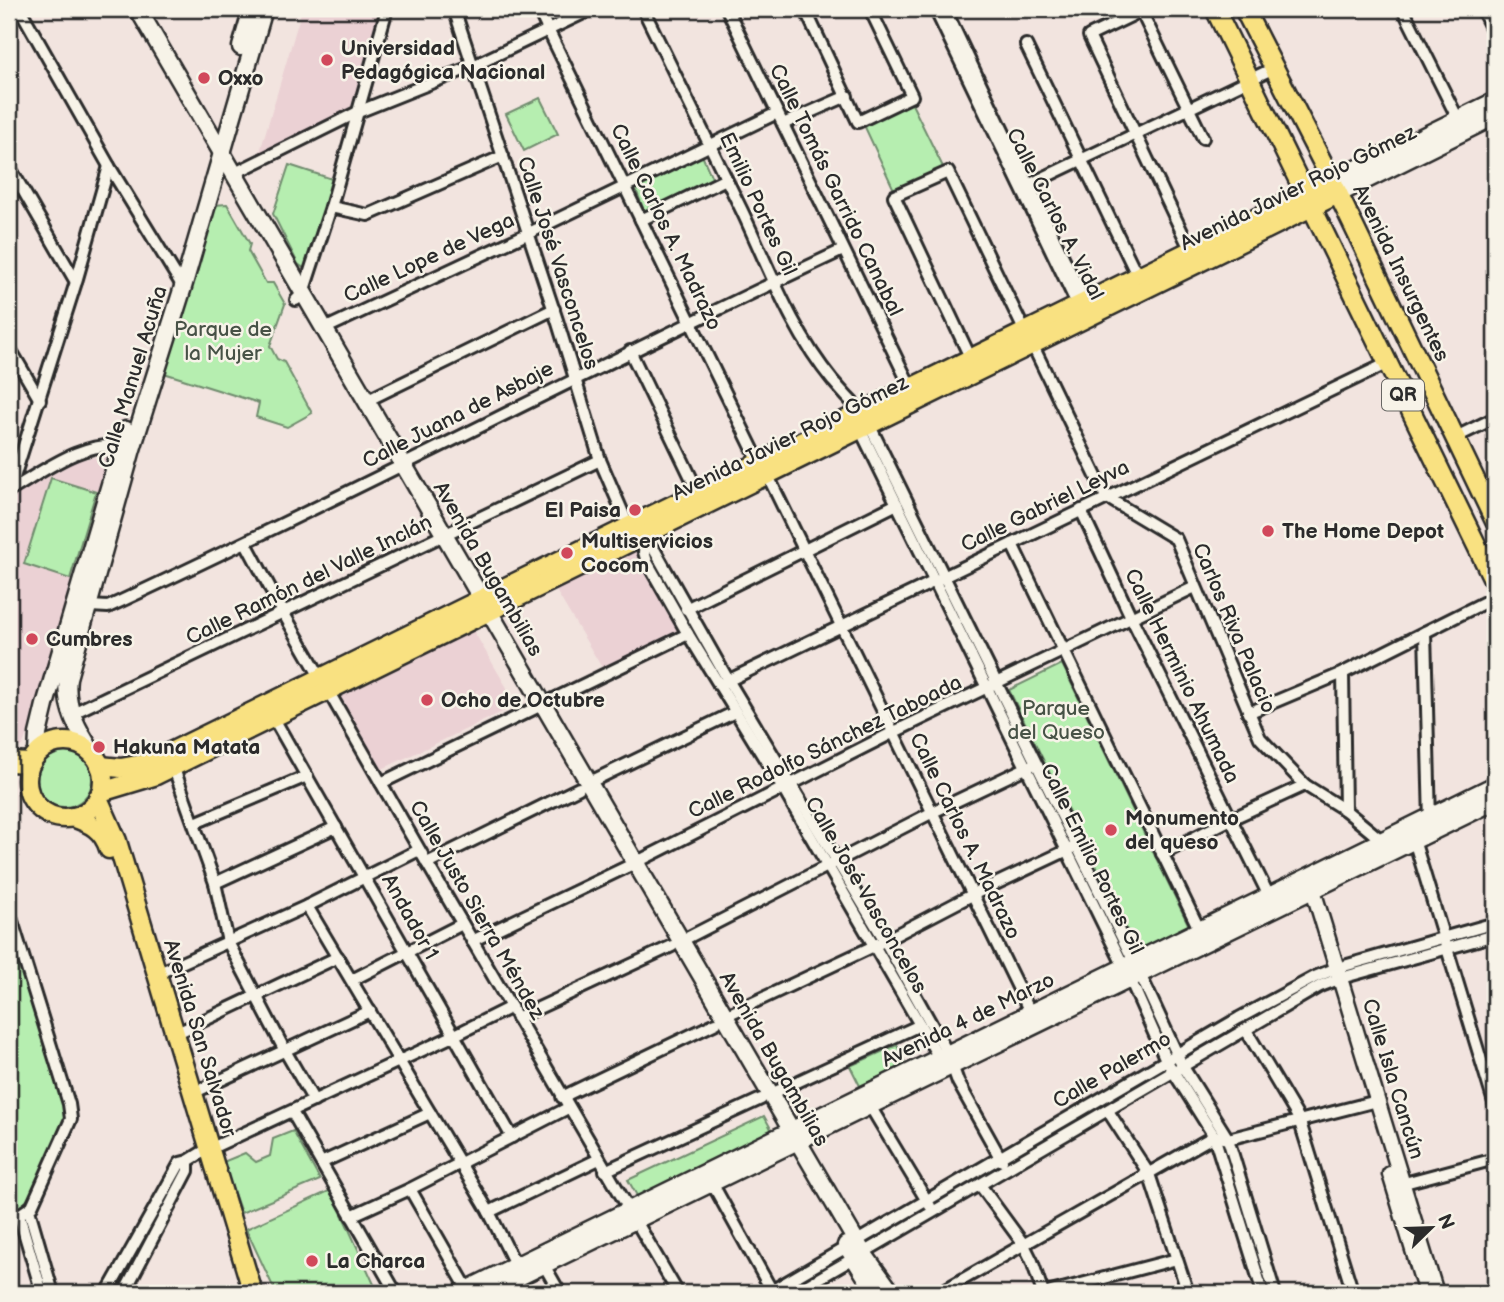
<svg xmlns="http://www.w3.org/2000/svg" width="1504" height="1302" font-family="'Balsamiq Sans',sans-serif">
  <rect width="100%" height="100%" fill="#f2e4df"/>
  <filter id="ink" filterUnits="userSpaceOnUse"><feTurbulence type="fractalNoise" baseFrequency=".0143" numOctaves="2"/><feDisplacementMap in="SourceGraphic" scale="14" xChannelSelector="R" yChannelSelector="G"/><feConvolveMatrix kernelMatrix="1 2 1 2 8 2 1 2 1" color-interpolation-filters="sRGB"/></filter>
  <g filter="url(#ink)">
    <g fill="#ebd1d4">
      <path d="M302,9h80l-30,102 -93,44z"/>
      <path d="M109,455l-82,279 -5,12 -13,5v-252l69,-39z"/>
      <path d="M635,549l47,83 -78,39 -49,-82z"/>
      <path d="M473,630l44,75 -137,65 -44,-75z"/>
    </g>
    <g fill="#b6eeb0" stroke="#708c6e" stroke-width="2">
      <path d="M540,98l18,36 -34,17 -18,-37z"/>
      <path d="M910,100l34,69 -49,23 -31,-67z"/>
      <path d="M701,153l12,27 -68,33 -10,-26z"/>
      <path d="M289,165l46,15 -30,89 -7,-5 -25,-50z"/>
      <path d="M227,204l23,40 -2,7 18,32h7l12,21 -15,42 7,13 7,3 28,51 -25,14 -31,-10 3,-14 -95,-30 50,-168z"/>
      <path d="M51,478l45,14 -26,87 -46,-15z"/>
      <path d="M1062,664l129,266 -53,23 -129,-263z"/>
      <circle cx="64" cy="779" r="28"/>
      <path d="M18,954l48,159 1,9 -39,77 -7,8 -12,1v-253z"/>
      <path d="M897,1045l9,20 -46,21 -10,-20z"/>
      <path d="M764,1116l11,20 -135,65 -12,-21z"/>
      <path d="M293,1131l27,49 -79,33 -18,-51 22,-9 11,9 14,-6 3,-17z"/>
      <path d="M331,1190l47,103h-102l-30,-64z"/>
    </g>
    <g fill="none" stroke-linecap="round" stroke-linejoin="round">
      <defs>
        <g id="minor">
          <path d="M20,9l89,157 74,121"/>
          <path d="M454,9l103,311 43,140 29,67"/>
          <path d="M538,9l221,453"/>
          <path d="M643,9c33,67 66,135 99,202 28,59 49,119 91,170 10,11 18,22 30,31l277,562 43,93 45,72 47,154"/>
          <path d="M727,9l184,379"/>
          <path d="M805,9l53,113 54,-26 -42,-87"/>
          <path d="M935,9l145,301"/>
          <path d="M945,9l140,294v5"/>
          <path d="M1403,9l55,110"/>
          <path d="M1482,9l13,27"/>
          <path d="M1026,45l112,232"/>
          <path d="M783,124l64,-28"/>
          <path d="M9,166l67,116"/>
          <path d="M233,174l125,-62 115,-46 119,-57"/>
          <path d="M1024,187l250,-119"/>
          <path d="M331,207l37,8 135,-59"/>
          <path d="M641,220l85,-41"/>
          <path d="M1191,251l-102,-215 52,-25 62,127"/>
          <path d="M296,300l7,-7 28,-86 56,-198"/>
          <path d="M324,329l205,-96 248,-120"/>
          <path d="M1032,344l74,153 70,42 84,199 45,47 40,25 41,34"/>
          <path d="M9,347l31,53"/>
          <path d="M630,351l68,141"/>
          <path d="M971,359l-77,-163 54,-24 77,160"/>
          <path d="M366,401l188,-92"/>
          <path d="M858,425l272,554 36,81 48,76 49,157"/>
          <path d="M1454,438l41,-20"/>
          <path d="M767,474l265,542"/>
          <path d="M10,490l66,-208 33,-116"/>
          <path d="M9,491c34,-19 74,-52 116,-44"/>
          <path d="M1081,510l50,107 138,279"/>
          <path d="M643,535l3,7 9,9 73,129 156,259 64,115 10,28 44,79"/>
          <path d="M646,542l-2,10 3,10 41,72 94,153 159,274"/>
          <path d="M246,543l38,71 143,249 251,430"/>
          <path d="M1012,544l190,391"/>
          <path d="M90,606l18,1c247,-114 488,-242 735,-357"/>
          <path d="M686,609l211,-105"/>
          <path d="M1425,632l5,189"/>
          <path d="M1343,673l2,137"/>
          <path d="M719,685l669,-322"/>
          <path d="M1248,713l95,-40 152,-76"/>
          <path d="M71,714l529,-254"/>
          <path d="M273,717l239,420"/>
          <path d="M173,766l42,117 13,59 56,107 30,52"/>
          <path d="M381,783l307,-149"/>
          <path d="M588,783l147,-71"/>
          <path d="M195,823l112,-47"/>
          <path d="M1414,840l81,266"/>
          <path d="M1162,854l69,-35 74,-34"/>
          <path d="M427,863l152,-75"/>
          <path d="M215,883l121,-56"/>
          <path d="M307,906l182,306 27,54"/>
          <path d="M9,911l60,193 2,15 -39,87 -13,9 -10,-1"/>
          <path d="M472,941l163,-78 257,-130 303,-146"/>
          <path d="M681,941l252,-129 99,-47"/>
          <path d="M157,974l150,-68 112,-56"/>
          <path d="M352,980l110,-56"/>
          <path d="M725,1016l149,-70 98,-51 100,-47"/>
          <path d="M517,1018l155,-72"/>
          <path d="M1246,1030l53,89 54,174"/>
          <path d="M175,1034l163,-77"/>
          <path d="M193,1093l177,-82"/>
          <path d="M771,1094l149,-69"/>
          <path d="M562,1097l154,-74"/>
          <path d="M870,1106l60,100"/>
          <path d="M1108,1111l41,63 39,119"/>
          <path d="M292,1112l104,181"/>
          <path d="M323,1162l107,-49"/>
          <path d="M605,1171l156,-72"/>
          <path d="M712,1183l61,110"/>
          <path d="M980,1185l44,60 8,16 11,32"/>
          <path d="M1397,1185l98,-26"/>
          <path d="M410,1189l58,101"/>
          <path d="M29,1210l24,83"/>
          <path d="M489,1212l110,-53"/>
          <path d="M19,1215l23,78"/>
          <path d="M351,1216l59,-27 158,-81"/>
          <path d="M544,1265l16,28"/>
          <path d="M107,1293l73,-130 8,-2 13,-8 254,-118 56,-28"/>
          <path d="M124,1293l64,-122v-10"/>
          <path d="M768,1293l471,-275 76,-41 22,-9 158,-45"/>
          <path d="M794,1293l526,-307 21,-8 154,-43"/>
          <path d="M939,1293l275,-157 14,3 141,-36"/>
          <path d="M1047,1293l130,-34"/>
        </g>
        <g id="tertiary">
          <path d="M1310,880l126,413"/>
          <path d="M1390,1174l36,119"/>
        </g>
        <g id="secondary">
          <path d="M138,9l725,1244 29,40"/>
          <path d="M241,47l11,-38"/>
          <path d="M1332,181l163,-80"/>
          <path d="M1338,194l157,-78"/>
          <path d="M37,754l1,-20 7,-29 81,-275"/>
          <path d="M94,755c-15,-23 -30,-48 -26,-77l64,-229 51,-162 81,-278"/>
          <path d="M846,1245l30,48"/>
          <path d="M460,1293l1035,-508"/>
          <path d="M486,1293l1009,-492"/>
        </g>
        <g id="primary">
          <path d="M1215,9l280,574"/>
          <path d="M1244,9l88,172 163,340"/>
          <circle cx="65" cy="780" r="38"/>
          <path d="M9,762l22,1"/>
          <path d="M100,766l21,2 27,-5 1184,-582"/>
          <path d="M101,792l53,-16 1184,-582"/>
          <path d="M98,798l19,43 136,452"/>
          <path d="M72,817c18,6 31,12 37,32"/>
        </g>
      </defs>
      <use href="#minor" stroke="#2b2b2b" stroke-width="16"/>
      <use href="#tertiary" stroke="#2b2b2b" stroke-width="19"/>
      <use href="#secondary" stroke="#2b2b2b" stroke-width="21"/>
      <use href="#primary" stroke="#2b2b2b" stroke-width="23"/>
      <use href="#minor" stroke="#f7f3e8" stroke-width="10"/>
      <use href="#tertiary" stroke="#f7f3e8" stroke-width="14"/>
      <use href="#secondary" stroke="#f7f3e8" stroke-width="16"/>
      <use href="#primary" stroke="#f9e181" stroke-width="18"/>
    </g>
  </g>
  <g fill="#d1495b" stroke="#f7f3e8" stroke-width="2.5">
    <circle cx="327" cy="60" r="7"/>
    <circle cx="204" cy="78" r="7"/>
    <circle cx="635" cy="510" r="7"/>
    <circle cx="1268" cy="531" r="7"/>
    <circle cx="567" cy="553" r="7"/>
    <circle cx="32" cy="639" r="7"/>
    <circle cx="427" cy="700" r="7"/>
    <circle cx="99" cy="747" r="7"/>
    <circle cx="1111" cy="830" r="7"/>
    <circle cx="312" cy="1261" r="7"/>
  </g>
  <g text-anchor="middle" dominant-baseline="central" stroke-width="5" stroke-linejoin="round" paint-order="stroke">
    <rect fill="#f7f3e8" stroke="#686764" stroke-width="2" x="1382" y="379.5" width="42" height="31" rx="5"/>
    <g font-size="19" font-weight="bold" fill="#2b2b2b">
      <text x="1403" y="395">QR</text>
    </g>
    <g font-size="21" font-weight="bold" fill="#2b2b2b" stroke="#f7f3e8" text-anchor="start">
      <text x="341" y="48">Universidad<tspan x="341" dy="24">Pedagógica Nacional</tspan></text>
      <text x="218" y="78">Oxxo</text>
      <text x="621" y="510" text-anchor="end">El Paisa</text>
      <text x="1282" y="531">The Home Depot</text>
      <text x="581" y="541">Multiservicios<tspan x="581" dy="24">Cocom</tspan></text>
      <text x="46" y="639">Cumbres</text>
      <text x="441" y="700">Ocho de Octubre</text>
      <text x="113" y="747">Hakuna Matata</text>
      <text x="1125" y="818">Monumento<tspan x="1125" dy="24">del queso</tspan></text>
      <text x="326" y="1261">La Charca</text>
    </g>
    <g font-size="21" fill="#2b2b2b" stroke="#f7f3e8">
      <text transform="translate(1298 188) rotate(-26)">Avenida Javier Rojo Gómez</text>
      <text transform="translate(836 190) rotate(64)">Calle Tomás Garrido Canabal</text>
      <text transform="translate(758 204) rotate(65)">Emilio Portes Gil</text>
      <text transform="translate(1055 214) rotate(63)">Calle Carlos A. Vidal</text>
      <text transform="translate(666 227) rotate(64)">Calle Carlos A. Madrazo</text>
      <text transform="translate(429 258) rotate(-25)">Calle Lope de Vega</text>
      <text transform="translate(558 263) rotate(72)">Calle José Vasconcelos</text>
      <text transform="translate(1401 273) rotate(64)">Avenida Insurgentes</text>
      <text transform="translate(133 377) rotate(-73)">Calle Manuel Acuña</text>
      <text transform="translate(458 415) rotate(-27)">Calle Juana de Asbaje</text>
      <text transform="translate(790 438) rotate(-26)">Avenida Javier Rojo Gómez</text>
      <text transform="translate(1045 506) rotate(-26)">Calle Gabriel Leyva</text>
      <text transform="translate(488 569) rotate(60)">Avenida Bugambilias</text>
      <text transform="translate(309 580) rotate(-26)">Calle Ramón del Valle Inclán</text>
      <text transform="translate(1234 628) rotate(67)">Carlos Riva Palacio</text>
      <text transform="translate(1182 676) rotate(64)">Calle Herminio Ahumada</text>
      <text transform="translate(825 747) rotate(-26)">Calle Rodolfo Sánchez Taboada</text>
      <text transform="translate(965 836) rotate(64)">Calle Carlos A. Madrazo</text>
      <text transform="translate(1092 859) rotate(64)">Calle Emilio Portes Gil</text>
      <text transform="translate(866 895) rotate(60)">Calle José Vasconcelos</text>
      <text transform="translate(477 910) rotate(60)">Calle Justo Sierra Méndez</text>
      <text transform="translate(410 917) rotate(61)">Andador 1</text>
      <text transform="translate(968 1020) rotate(-26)">Avenida 4 de Marzo</text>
      <text transform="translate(200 1038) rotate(73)">Avenida San Salvador</text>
      <text transform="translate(774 1059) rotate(60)">Avenida Bugambilias</text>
      <text transform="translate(1112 1070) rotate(-30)">Calle Palermo</text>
      <text transform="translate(1393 1079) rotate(73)">Calle Isla Cancún</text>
    </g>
    <g font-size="21" fill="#475246" stroke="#f7f3e8">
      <text x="223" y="329">Parque de<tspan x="223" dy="24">la Mujer</tspan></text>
      <text x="1056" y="708">Parque<tspan x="1056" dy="24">del Queso</tspan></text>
    </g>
  </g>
  <rect width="1504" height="1302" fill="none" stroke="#f7f3e8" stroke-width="35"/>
  <rect x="18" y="18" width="1469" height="1267" fill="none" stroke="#2b2b2b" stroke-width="2.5" filter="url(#ink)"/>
  <g transform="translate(1431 1228) rotate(67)" stroke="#f7f3e8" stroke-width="5" paint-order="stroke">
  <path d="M0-5L12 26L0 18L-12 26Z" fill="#2b2b2b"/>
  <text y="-10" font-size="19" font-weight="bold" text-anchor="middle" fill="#2b2b2b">N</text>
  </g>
</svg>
